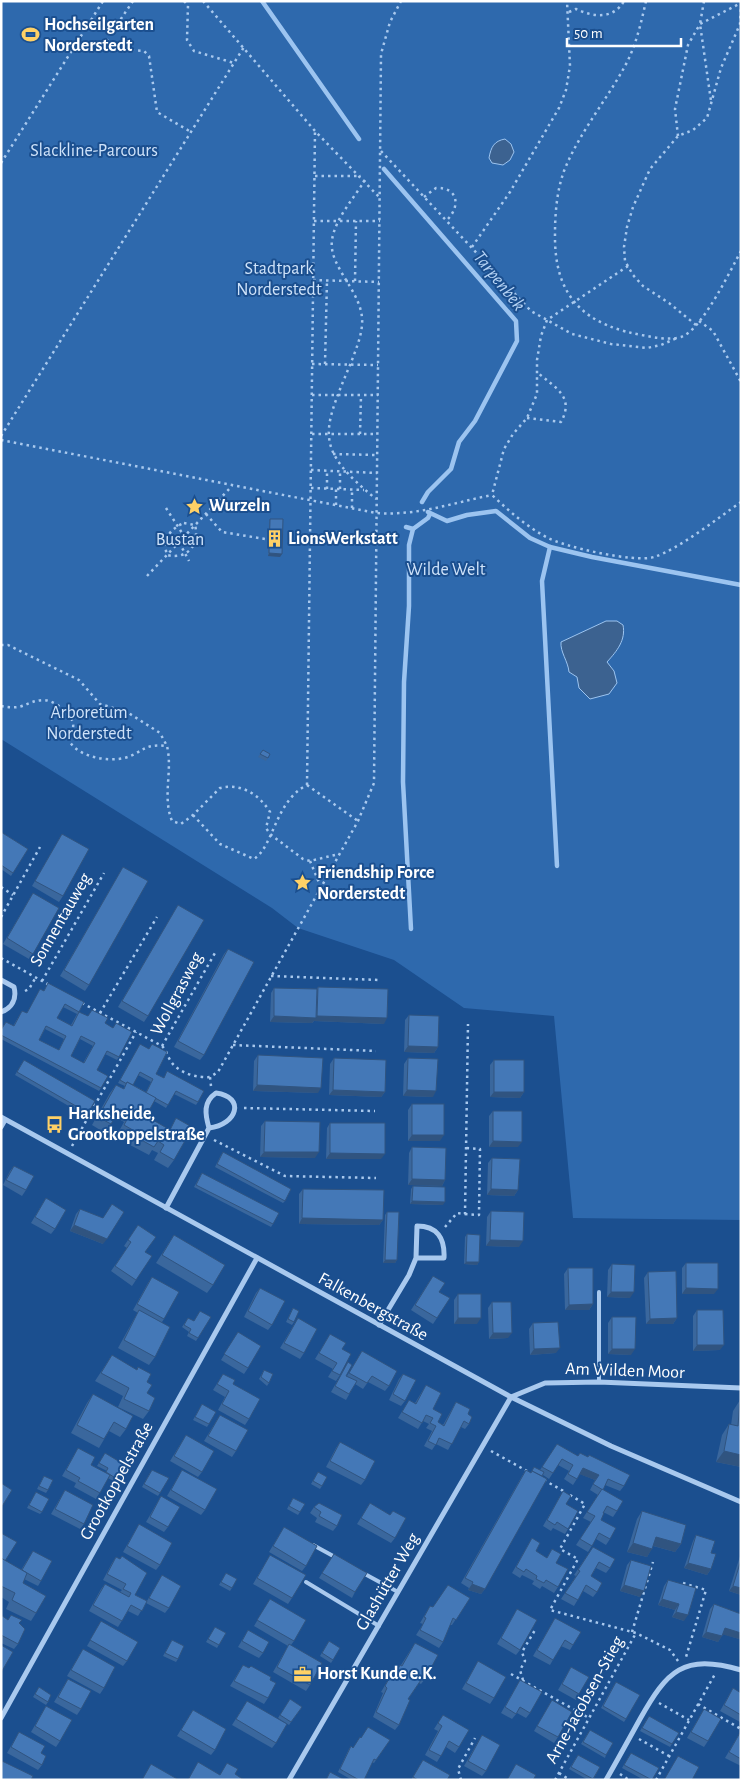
<svg xmlns="http://www.w3.org/2000/svg" width="742" height="1781" font-family="'Alegreya Sans',sans-serif">
  <rect width="100%" height="100%" fill="#1b4f8f"/>
  <path fill="#2e69ad" d="M1,1h740v1219l-168,-2 -19,-202 -90,-8 -70,-48 -96,-32 -26,-20 -271,-169z"/>
  <g fill="#3c6290" stroke="#9cc4f0">
    <path d="M505,139l6,5 3,8 -4,8 -7,5 -11,-2 -3,-5c2,-11 5,-17 16,-19z"/>
    <path d="M606,621h11l6,4c3,15 -6,26 -16,37l7,9 3,12 -8,11 -19,5 -11,-11 -2,-11 -8,-5c-1,-11 -9,-20 -8,-30z"/>
  </g>
  <g fill="none" stroke-linecap="round" stroke-linejoin="round">
    <g stroke="#9cc4f0" stroke-width="4.5">
      <path d="M262,1l97,138"/>
      <path d="M384,169l132,152 1,20 -42,80 -16,21 -8,27 -23,23 -6,10"/>
      <path d="M428,512l19,9 20,-6 29,-4 34,27 20,9 42,10 149,28"/>
      <path d="M406,527l7,2 -4,16v61l-5,76 -1,100 8,147"/>
      <path d="M413,529l15,-11 2,-4"/>
      <path d="M550,547l-8,34 15,285"/>
    </g>
    <g stroke="#a9c9ee" stroke-width="2.5" stroke-dasharray="2.5 4" stroke-linecap="butt">
      <path d="M133,1l-27,40 4,7 34,3 5,5 8,56 34,20"/>
      <path d="M184,1l4,4 -1,35 7,11 40,12"/>
      <path d="M203,1l112,130 66,68"/>
      <path d="M646,1c-5,22 -10,45 -21,65 -19,35 -46,67 -61,105 -7,19 -9,42 -9,63 -1,64 30,92 92,102 10,2 23,4 34,1 21,-7 49,-66 60,-86"/>
      <path d="M704,1l-4,23 11,77"/>
      <path d="M569,12l7,-3c17,8 37,11 48,-8"/>
      <path d="M678,136l-3,-27 13,-64 12,-21 41,-21"/>
      <path d="M381,151l150,160 41,23 39,10 36,4 14,-3 16,-7"/>
      <path d="M1,163l102,-162"/>
      <path d="M315,176h46"/>
      <path d="M365,180c-11,18 -30,39 -33,60 -4,28 33,53 30,85 -1,13 -7,27 -12,40 -29,69 -35,84 26,134"/>
      <path d="M424,197l12,-9c22,-1 25,18 11,32"/>
      <path d="M314,221h66"/>
      <path d="M472,247l38,-55 49,-84 7,-18 4,-24 -3,-65"/>
      <path d="M628,266l-81,54 -6,16 -4,24v34l-10,24 -14,16 -9,15 -12,46c17,16 34,31 54,42 18,10 89,26 108,20 25,-8 64,-39 87,-55"/>
      <path d="M313,280l66,2"/>
      <path d="M355,281l1,-60"/>
      <path d="M699,321l14,10 28,51"/>
      <path d="M696,325l-27,-22 -26,-17 -10,-11 -8,-14 -1,-14 3,-20 6,-20 17,-38 28,-33 15,-6 14,-12 14,-50 19,-44 1,-17"/>
      <path d="M312,364l66,1"/>
      <path d="M325,364l2,-84"/>
      <path d="M312,395h66"/>
      <path d="M527,418l34,4c14,-26 -6,-34 -24,-50"/>
      <path d="M312,434h65"/>
      <path d="M360,434l1,-38"/>
      <path d="M1,436l243,-389"/>
      <path d="M1,440l375,73c42,3 76,-10 116,-18"/>
      <path d="M333,454l44,1"/>
      <path d="M311,470l66,3"/>
      <path d="M311,488l53,2"/>
      <path d="M327,489v-18"/>
      <path d="M340,489v-18"/>
      <path d="M336,505v-16"/>
      <path d="M166,508l18,28 12,3"/>
      <path d="M352,508v-18"/>
      <path d="M206,514l16,18 43,7"/>
      <path d="M184,523l11,2c5,20 -8,35 -28,30 -5,-16 3,-26 17,-32z"/>
      <path d="M167,539l12,3 10,19"/>
      <path d="M147,576l85,-90"/>
      <path d="M1,645h7l71,35 21,24 27,8 33,21 7,13"/>
      <path d="M1,706c24,5 24,-5 42,-6 11,0 27,12 30,23 1,6 -2,13 -3,19 9,15 38,20 54,16 19,-5 19,-15 43,-12 6,25 -5,50 5,75l9,3 12,-9 27,-27c21,-5 39,6 50,24l-4,16 4,6 33,25 7,2 29,-7"/>
      <path d="M307,785l8,-654"/>
      <path d="M307,785l51,36"/>
      <path d="M193,815l27,29 34,15c20,-13 21,-58 53,-74"/>
      <path d="M310,861l10,24"/>
      <path d="M1,887l12,8"/>
      <path d="M1,917l39,-70"/>
      <path d="M1,958l50,28"/>
      <path d="M271,976l108,4"/>
      <path d="M42,981l62,-108"/>
      <path d="M25,991l4,-2 7,-12"/>
      <path d="M82,1003l80,43c5,5 6,12 10,17 9,11 26,15 38,14"/>
      <path d="M100,1013l57,-96"/>
      <path d="M233,1045l143,6"/>
      <path d="M162,1046l53,-93"/>
      <path d="M211,1086l-1,-9 8,-5 140,-251 16,-38 7,-729 9,-32 11,-21"/>
      <path d="M244,1108l131,3"/>
      <path d="M214,1140l71,36 91,2"/>
      <path d="M72,1146l64,-114"/>
      <path d="M465,1214l14,1 1,-66 -14,-1"/>
      <path d="M445,1227l12,-14 8,1 3,-190"/>
      <path d="M491,1451l36,20"/>
      <path d="M544,1480l21,12"/>
      <path d="M570,1495l15,9 -25,45 18,10 -28,51 86,23 34,17 8,11"/>
      <path d="M683,1583l23,7 -20,67"/>
      <path d="M632,1632l21,-70"/>
      <path d="M511,1674l78,44"/>
      <path d="M523,1680l-3,-10 5,-9 -3,-9 13,-22"/>
      <path d="M659,1703l30,17"/>
      <path d="M698,1704l43,25"/>
      <path d="M639,1739l30,17"/>
      <path d="M559,1773l11,7"/>
      <path d="M620,1774l9,6"/>
      <path d="M461,1780l-3,-11 17,-31"/>
      <path d="M555,1780l81,-147"/>
      <path d="M656,1780l59,-106"/>
    </g>
    <g stroke="#a9c9ee" stroke-width="4">
      <path d="M599,1292v90"/>
      <path d="M313,1545l22,12"/>
      <path d="M363,1573l35,19"/>
      <path d="M306,1582l73,44"/>
    </g>
    <g stroke="#a9c9ee" stroke-width="5">
      <path d="M1,980l13,7c3,12 -2,21 -13,25"/>
      <path d="M1,1117l510,280 100,49 130,56"/>
      <path d="M1,1127l4,-7"/>
      <path d="M166,1208l43,-80c-4,-14 -6,-26 7,-35 30,4 21,32 -7,35"/>
      <path d="M379,1325l30,-50 7,-17 1,-32c20,0 28,12 27,32h-28"/>
      <path d="M1,1718l256,-460"/>
      <path d="M289,1780l222,-383 34,-14 54,-1 142,6"/>
      <path d="M606,1780c12,-21 23,-41 34,-61 27,-48 43,-66 101,-49"/>
    </g>
  </g>
  <g fill="#3a679d" fill-rule="evenodd">
    <path d="M270,519l12,35 -2,3 -12,-1 1,-34z"/>
    <path d="M263,750l7,4 -4,7 -8,-4z"/>
    <path d="M1,832l27,17 -17,27 -10,-7z"/>
    <path d="M62,834l1,62 -4,6 -27,-16z"/>
    <path d="M123,867l-34,118 -4,6 -25,-15z"/>
    <path d="M33,893v61l-4,5 -26,-15z"/>
    <path d="M178,905l-30,111 -4,6 -26,-15z"/>
    <path d="M228,949l-24,106 -4,5 -26,-13 50,-93z"/>
    <path d="M48,983l31,29 9,4 4,-6 13,13 14,34 -2,3 -12,-6 -8,16 4,18 -2,3 -98,-52v-10l5,-7 7,4 9,-15 5,2 13,-24 4,2zM63,1007l14,7 -6,11 -14,-7zM45,1029l19,10 -5,11 -20,-10zM80,1039l13,7 -10,17 -12,-7z"/>
    <path d="M318,987l66,37 -70,-3 -2,2 -42,-1 1,-29 3,-5 43,1z"/>
    <path d="M409,1015l29,32 -4,6 -30,-1 1,-32z"/>
    <path d="M140,1044l16,30 42,28 -2,3 -22,-11 -8,14 -12,-7 -8,15 28,44 -6,8 -14,-8 4,-7 -6,-3 -3,5 -19,-10 2,-4 -14,-8 6,-11 -9,-5 -10,16 -13,-8 18,-32 6,-8 7,4 2,-3 -7,-3zM138,1075l13,7 -5,10 -13,-7z"/>
    <path d="M258,1055l60,38 -65,-2 1,-30z"/>
    <path d="M334,1058l51,34 -4,5 -52,-2 1,-31z"/>
    <path d="M408,1058l25,39 -30,-1 1,-32z"/>
    <path d="M494,1060l30,32 -4,6 -30,-1v-32z"/>
    <path d="M22,1063l66,50 -2,3 -71,-41z"/>
    <path d="M412,1104l28,37h-32v-31z"/>
    <path d="M493,1111l25,36h-29v-31z"/>
    <path d="M265,1121l50,37 -55,-1 1,-31z"/>
    <path d="M330,1123l51,36h-55l1,-31z"/>
    <path d="M412,1147l33,33 -3,6 -34,-1 1,-32z"/>
    <path d="M221,1155l64,46 -2,2 -68,-36z"/>
    <path d="M492,1158l26,32 -4,6 -27,-1 1,-32z"/>
    <path d="M14,1166l12,24 -4,6 -19,-11 7,-14z"/>
    <path d="M202,1173l71,51 -2,3 -77,-40z"/>
    <path d="M413,1186l30,19 -33,-1 1,-15z"/>
    <path d="M303,1189l80,31 -4,5 -80,-1v-30z"/>
    <path d="M46,1198l9,31 -4,5 -20,-11z"/>
    <path d="M80,1209l22,9 1,26 -33,-13 6,-17z"/>
    <path d="M491,1211l28,36 -33,-1 1,-29z"/>
    <path d="M387,1212l10,48 -2,3h-12l2,-48z"/>
    <path d="M138,1225l7,27 -9,28 -4,6 -21,-15 16,-23 -3,-2z"/>
    <path d="M467,1234l12,28 -2,3 -13,-1 1,-27z"/>
    <path d="M174,1235l39,50 -6,8 -51,-30z"/>
    <path d="M686,1263l28,31h-32v-26z"/>
    <path d="M612,1264l18,34 -23,-1 1,-27z"/>
    <path d="M568,1268l25,36 -4,6h-24l-1,-36z"/>
    <path d="M648,1272l29,46 -4,6h-27l-2,-46z"/>
    <path d="M152,1277l12,42 -2,3 -7,35 -6,8 -31,-17 16,-29 4,-6 -5,-3 15,-27z"/>
    <path d="M429,1282l10,10 -2,26 -4,6 -22,-14z"/>
    <path d="M260,1288l12,37 -4,5 -24,-13 12,-24z"/>
    <path d="M458,1294l19,30h-23v-24z"/>
    <path d="M492,1302l16,36 -19,1 -1,-31z"/>
    <path d="M293,1308l1,14 -2,3 -6,-3z"/>
    <path d="M697,1310l23,40 -27,1v-35z"/>
    <path d="M612,1317l19,38 -23,-1v-31z"/>
    <path d="M188,1318l10,20 -2,3 -9,-5 2,-4 -7,-5z"/>
    <path d="M298,1318l6,35 -4,6 -20,-11z"/>
    <path d="M533,1323l23,30 -26,2 -1,-26z"/>
    <path d="M238,1332l10,36 -4,6 -23,-14z"/>
    <path d="M330,1334l12,15 -2,26 -4,6 -8,-4 5,-8 -18,-10z"/>
    <path d="M362,1351l27,35 -4,5 -17,-9 -5,7 -8,-5 -9,16 -15,-8 17,-30 -1,14z"/>
    <path d="M112,1355l24,15 2,-3 9,15 2,29 -6,8 -25,-12 5,-11 -28,-15z"/>
    <path d="M264,1370l5,13 -2,3 -8,-7z"/>
    <path d="M223,1374l10,10 16,35 -4,6 -27,-15 7,-13 -12,-7z"/>
    <path d="M403,1374l2,27 -4,5 -12,-6 10,-21z"/>
    <path d="M426,1385l7,24 5,13 5,3 13,-23 12,12 1,10 -4,5 -4,-2 -13,23 -12,-6 -4,6 -8,-4 8,-15 -6,-3 3,-4 -6,-3 -5,8 -20,-11 11,-18 6,3z"/>
    <path d="M93,1394l33,35 -6,8 -11,-6 -10,17 -28,-15 16,-30z"/>
    <path d="M740,1400l1,67 -25,-5 6,-27 7,-11 2,1 2,-14z"/>
    <path d="M202,1404l7,20 -2,3 -14,-7z"/>
    <path d="M220,1415l16,36 -4,6 -28,-16z"/>
    <path d="M186,1435l16,37 -4,5 -28,-16z"/>
    <path d="M340,1442l25,38 -4,5 -35,-18 10,-19z"/>
    <path d="M557,1444l21,12 2,-3 44,33 -4,5 -15,-6 -2,5 14,21 -4,6 -10,-5 -2,8 9,19 -4,6 -10,-6 -8,13 -12,-7 15,-23 -8,-4 15,-23 -8,-5 5,-10 -15,-6 -7,11 -9,-6 5,-8 -11,-6 -9,14 -6,-4 -58,114 -4,5 -13,-4 1,-2 -8,-5 61,-107 4,-6 4,3 10,-3z"/>
    <path d="M78,1448l13,17 15,8 1,-2 -10,-5 8,-13 20,12 -10,17 -7,-4 -12,21 -22,-12 2,-4 -14,-7z"/>
    <path d="M182,1470l23,40 -4,5 -34,-19z"/>
    <path d="M318,1472l4,14 -2,3 -9,-5z"/>
    <path d="M150,1473l19,5 -11,18 -16,-9z"/>
    <path d="M44,1476l4,14 -2,3 -9,-4z"/>
    <path d="M65,1490l19,34 -4,5 -29,-15z"/>
    <path d="M563,1491l3,13 2,25 -3,5 -12,-6 -2,3 -8,-5z"/>
    <path d="M36,1492l6,20 -2,2 -13,-6z"/>
    <path d="M161,1496l7,31 -4,5 -18,-10z"/>
    <path d="M293,1498l7,14 -2,3 -11,-6z"/>
    <path d="M319,1503l18,23 -4,5 -18,-9 2,-4 -7,-5 4,-6z"/>
    <path d="M370,1503l20,12 3,-4 2,27 -4,5 -34,-19z"/>
    <path d="M642,1511l39,33 -6,8 -22,-6 -6,11 -20,-5 10,-33z"/>
    <path d="M139,1524l21,41 -4,5 -33,-18z"/>
    <path d="M284,1527l22,39 -4,5 -33,-19z"/>
    <path d="M1,1533l4,28 16,9 12,-19 8,30 -3,5 -14,-7 -1,4 13,30 -5,8 -25,-12 3,-7 -8,-5z"/>
    <path d="M696,1535l15,18v16l-4,6 -23,-7 9,-27z"/>
    <path d="M532,1538l4,13 11,7 5,-9 4,14 2,24 -4,6 -12,-7 -2,3 -8,-5 2,-3 -12,-6 -2,3 -8,-5z"/>
    <path d="M593,1547l17,21 -4,5 -10,-5 -5,8 6,16 -4,5 -10,-6 -9,15 -13,-7 15,-23 -2,-1z"/>
    <path d="M741,1553v42l-12,-4z"/>
    <path d="M334,1554l21,38 -3,6 -33,-20z"/>
    <path d="M270,1555l22,43 -4,6 -35,-20z"/>
    <path d="M116,1557l19,38 12,6 15,-26 7,33 -4,5 -19,-10 -8,13 -10,-5 -10,16 -29,-16 12,-22 4,-5 15,8 2,-2 -19,-10 9,-17z"/>
    <path d="M631,1560l9,37 -20,-6 7,-26z"/>
    <path d="M226,1573l6,15 -2,3 -11,-6z"/>
    <path d="M668,1580l16,41 -12,-4 3,-7 -17,-5 6,-19z"/>
    <path d="M470,1598l-18,27h-2l-7,17 -4,6 -23,-13 7,-11 -3,-1 10,-17 3,1z"/>
    <path d="M270,1599l24,42 -3,4 19,40 -4,6 -33,-19 15,-26 -34,-20z"/>
    <path d="M714,1604l27,10v22l-2,3 -16,-5 -5,8 -16,-5 8,-28z"/>
    <path d="M517,1609l3,41 -4,5 -19,-11z"/>
    <path d="M1,1615l7,5 11,4 -1,20 -4,5 -13,-6z"/>
    <path d="M555,1618l18,27 -3,5 -9,-4 -11,19 -17,-9z"/>
    <path d="M101,1621l26,40 -4,5 -36,-20z"/>
    <path d="M215,1627l11,6 -9,15 -11,-6z"/>
    <path d="M248,1630l15,23 -4,5 -21,-11z"/>
    <path d="M172,1640l6,19 -2,3 -13,-6z"/>
    <path d="M415,1643l10,36 -4,5 -2,-1 -11,16 -9,26 -4,5 -22,-13 10,-24 -2,-1 10,-17 2,1 7,-11h1z"/>
    <path d="M327,1644l6,16 -2,3 -11,-7z"/>
    <path d="M83,1649l21,39 -4,6 -33,-18z"/>
    <path d="M478,1661l16,37 -4,6 -28,-15z"/>
    <path d="M243,1665l25,33 -4,6 -34,-18z"/>
    <path d="M571,1667l8,27 -3,6 -18,-10z"/>
    <path d="M68,1679l13,30 -4,6 -23,-13z"/>
    <path d="M520,1680l10,33 -4,5 -9,-5 -5,6 -11,-6z"/>
    <path d="M614,1685l12,34 -2,3 -23,-14z"/>
    <path d="M39,1687l9,15 -2,3 -13,-8z"/>
    <path d="M733,1688l8,5v27l-1,2 -20,-11z"/>
    <path d="M290,1699l12,8 -13,18 -11,-7z"/>
    <path d="M552,1700l6,37 -4,6 -20,-12z"/>
    <path d="M247,1701l29,42 -4,5 -40,-23z"/>
    <path d="M46,1706l14,35 -4,6 -25,-15z"/>
    <path d="M704,1709l4,32 -4,6 -17,-9z"/>
    <path d="M193,1710l22,40 -4,5 -34,-19z"/>
    <path d="M443,1715l16,32 -4,6 -9,-6 -9,15 -12,-7 13,-24 -4,-2z"/>
    <path d="M647,1719l25,25 -2,3 -30,-16z"/>
    <path d="M741,1731v35l-16,-8z"/>
    <path d="M19,1732l22,21 1,12 -4,5 -31,-17z"/>
    <path d="M588,1733l18,22 -1,3 -24,-14z"/>
    <path d="M482,1735l4,36 -4,5 -18,-10z"/>
    <path d="M361,1738l29,2 -16,23 -2,-1 -8,18h-12l-14,-8 11,-23 2,-3 2,2z"/>
    <path d="M629,1756l23,24h-8l-22,-12z"/>
    <path d="M576,1758l24,9 -7,13h-5l-19,-11z"/>
    <path d="M423,1760l24,20h-36z"/>
  </g>
  <g fill="#305480">
    <path d="M269,553l13,1 -2,3 -12,-1z"/>
    <path d="M274,1016l41,2 2,-2 70,2 -3,6 -70,-3 -2,2 -42,-1z"/>
    <path d="M408,1046l30,1 -4,6 -30,-1z"/>
    <path d="M257,1085l64,3 -3,5 -65,-2z"/>
    <path d="M333,1090l52,2 -4,5 -52,-2z"/>
    <path d="M407,1090l29,1 -3,6 -30,-1z"/>
    <path d="M494,1092h30l-4,6 -30,-1z"/>
    <path d="M412,1135h32l-4,6h-32z"/>
    <path d="M493,1141l29,1 -4,5h-29z"/>
    <path d="M264,1152h55l-4,6 -55,-1z"/>
    <path d="M330,1153l55,1 -4,5h-55z"/>
    <path d="M412,1179l33,1 -3,6 -34,-1z"/>
    <path d="M491,1189l27,1 -4,6 -27,-1z"/>
    <path d="M412,1201l33,1 -2,3 -33,-1z"/>
    <path d="M302,1218l81,2 -4,5 -80,-1z"/>
    <path d="M74,1225l33,14 -4,5 -33,-13z"/>
    <path d="M490,1240l33,1 -4,6 -33,-1z"/>
    <path d="M385,1260h12l-2,3h-12z"/>
    <path d="M466,1262h13l-2,3 -13,-1z"/>
    <path d="M686,1288l32,1 -4,5h-32z"/>
    <path d="M611,1292h23l-4,6 -23,-1z"/>
    <path d="M593,1304l-4,6h-24l4,-5z"/>
    <path d="M458,1318h23l-4,6h-23z"/>
    <path d="M677,1318l-4,6h-27l4,-5z"/>
    <path d="M493,1333h19l-4,5 -19,1z"/>
    <path d="M697,1345h27l-4,5 -27,1z"/>
    <path d="M560,1348l-4,5 -26,2 4,-6z"/>
    <path d="M612,1349h23l-4,6 -23,-1z"/>
    <path d="M724,1451l17,4v12l-25,-5z"/>
    <path d="M583,1468l16,7 -4,5 -16,-6z"/>
    <path d="M656,1537l25,7 -6,8 -25,-7z"/>
    <path d="M633,1543l19,6 -5,8 -20,-5z"/>
    <path d="M688,1563l23,6 -4,6 -23,-7z"/>
    <path d="M472,1584l13,5 -4,5 -13,-4z"/>
    <path d="M624,1585l20,6 -4,6 -20,-6z"/>
    <path d="M733,1586l8,2v7l-12,-4z"/>
    <path d="M662,1599l17,5 -4,6 -17,-5z"/>
    <path d="M676,1612l12,3 -4,6 -12,-4z"/>
    <path d="M725,1628l16,5v3l-2,3 -18,-5z"/>
    <path d="M706,1632l16,4 -4,6 -16,-5z"/>
  </g>
  <g fill="#4478b7" stroke="#305480" fill-rule="evenodd">
    <path d="M270,519h13l-1,35 -13,-1z"/>
    <path d="M263,750l7,4 -2,4 -8,-4z"/>
    <path d="M1,832l27,17 -15,24 -12,-8z"/>
    <path d="M62,834l27,15 -26,47 -28,-15z"/>
    <path d="M123,867l25,14 -59,104 -25,-15z"/>
    <path d="M33,893l26,15 -26,46 -26,-16z"/>
    <path d="M178,905l26,15 -56,96 -26,-15z"/>
    <path d="M228,949l26,13 -50,93 -26,-14z"/>
    <path d="M48,983l36,19 -5,10 9,4 4,-6 16,8 -3,5 8,5 3,-5 16,9 -13,25 -12,-6 -10,19 11,6 -7,12 -100,-53v-5l5,-8 8,4 8,-15 5,2 13,-24 4,2zM65,1004l14,8 -7,14 -15,-8zM46,1026l20,10 -7,14 -20,-10zM81,1036l14,7 -11,20 -13,-7z"/>
    <path d="M318,987l70,2 -1,29 -70,-2z"/>
    <path d="M274,988l43,1 -1,29 -42,-2z"/>
    <path d="M409,1015l30,1 -1,31 -30,-1z"/>
    <path d="M140,1044l9,5 3,-5 15,8 -11,22 8,4 3,-7 37,20 -6,11 -22,-11 -8,14 -22,-12 7,-14 -13,-7 -7,13 -6,-3v2l-7,-4z"/>
    <path d="M258,1055l65,3 -2,30 -64,-3z"/>
    <path d="M334,1058l52,2 -1,32 -52,-2z"/>
    <path d="M408,1058l30,1 -2,32 -29,-1z"/>
    <path d="M24,1060l71,41 -7,12 -71,-41z"/>
    <rect x="494" y="1060" width="30" height="32"/>
    <path d="M127,1082l29,16 -10,18 40,23 -12,21 -14,-8 4,-7 -6,-4 -4,6 -18,-10 2,-4 -14,-8 6,-11 -10,-5 -9,15 -13,-7 18,-32 8,4z"/>
    <rect x="412" y="1104" width="32" height="31"/>
    <path d="M493,1111h29v31l-29,-1z"/>
    <path d="M176,1118l16,9 -6,11 -16,-8z"/>
    <path d="M265,1121l55,1 -1,30h-55z"/>
    <path d="M330,1123h55v31l-55,-1z"/>
    <path d="M412,1147l34,1 -1,32 -33,-1z"/>
    <path d="M223,1152l68,37 -6,12 -68,-37z"/>
    <path d="M492,1158l28,1 -2,31 -27,-1z"/>
    <path d="M14,1166l20,10 -8,14 -20,-10z"/>
    <path d="M202,1173l77,40 -6,11 -77,-39z"/>
    <path d="M413,1186l32,1v15l-33,-1z"/>
    <path d="M303,1189l81,1 -1,30 -81,-2z"/>
    <path d="M46,1198l20,12 -11,19 -20,-12z"/>
    <path d="M112,1204l12,8 -17,27 -33,-14 6,-16 23,9z"/>
    <path d="M491,1211l33,1 -1,29 -33,-1z"/>
    <path d="M387,1212h12l-2,48h-12z"/>
    <path d="M138,1225l18,12 -11,15 7,4 -16,24 -21,-14 16,-24 -3,-2z"/>
    <path d="M467,1234l13,1 -1,27h-13z"/>
    <path d="M174,1235l51,30 -12,20 -51,-30z"/>
    <path d="M686,1263h32v26l-32,-1z"/>
    <path d="M612,1264l23,1 -1,27h-23z"/>
    <path d="M568,1268h25v36l-24,1z"/>
    <path d="M676,1271l1,47 -27,1 -2,-47z"/>
    <path d="M433,1276l12,7 -6,9 11,6 -13,20 -22,-13z"/>
    <path d="M152,1277l27,15 -15,27 -27,-15z"/>
    <path d="M260,1288l25,13 -13,24 -24,-14z"/>
    <rect x="458" y="1294" width="23" height="24"/>
    <path d="M492,1302h19l1,31h-19z"/>
    <path d="M293,1308l6,3 -5,11 -6,-3z"/>
    <path d="M139,1310l31,17 -15,30 -31,-17z"/>
    <path d="M697,1310h26l1,35h-27z"/>
    <path d="M200,1311l11,6 -13,21 -9,-5 2,-4 -7,-4 4,-7 6,3z"/>
    <path d="M612,1317h24l-1,32h-23z"/>
    <path d="M298,1318l19,11 -13,24 -20,-10z"/>
    <path d="M558,1322l2,26 -26,1 -1,-26z"/>
    <path d="M238,1332l23,14 -13,22 -24,-14z"/>
    <path d="M330,1334l16,9 -4,6 9,5 -11,21 -8,-4 5,-8 -18,-10z"/>
    <path d="M362,1351l35,20 -8,15 -17,-10 -5,7 -18,-10z"/>
    <path d="M112,1355l25,15 1,-3 13,7 -4,8 5,3 -5,8 8,5 -6,13 -25,-12 5,-11 -28,-15z"/>
    <path d="M348,1362l4,3 -6,11 11,5 -8,13 -14,-8z"/>
    <path d="M264,1370l9,4 -4,9 -8,-6z"/>
    <path d="M223,1374l12,6 -2,4 27,15 -11,20 -27,-15 7,-13 -12,-7z"/>
    <path d="M403,1374l13,6 -11,21 -12,-7z"/>
    <path d="M426,1385l15,8 -8,16 9,5 -4,8 6,4 12,-24 14,7 -2,5 4,3 -3,7 -5,-3 -12,23 -13,-6 -3,7 -8,-4 8,-15 -6,-3 3,-5 -7,-3 -4,8 -20,-11 7,-12 7,4z"/>
    <path d="M93,1394l40,22 -7,13 -12,-7 -10,17 -27,-14z"/>
    <path d="M740,1400h1v55l-17,-4 5,-27 9,2z"/>
    <path d="M202,1404l14,8 -7,12 -14,-7z"/>
    <path d="M220,1415l28,15 -12,21 -28,-15z"/>
    <path d="M186,1435l28,16 -12,21 -28,-16z"/>
    <path d="M340,1442l35,19 -10,19 -35,-19z"/>
    <path d="M557,1444l21,12 2,-3 8,4 1,-2 41,20 -6,11 -16,-7 -5,11 -10,-6 6,-9 -16,-7 -6,11 -9,-5 5,-9 -11,-6 -9,14 -11,-6z"/>
    <path d="M78,1448l17,9 -4,8 19,10 -10,18 -22,-12 2,-3 -14,-8z"/>
    <path d="M105,1453l20,12 -8,14 -11,-7 2,-4 -9,-5z"/>
    <path d="M534,1467l10,5 -2,4 -10,-5 -1,2z"/>
    <path d="M152,1470l17,8 -9,15 -16,-9z"/>
    <path d="M182,1470l35,19 -12,21 -34,-20z"/>
    <path d="M526,1470l5,3 1,-2 15,8 -62,110 -13,-5 1,-2 -8,-4z"/>
    <path d="M318,1472l9,5 -5,9 -9,-5z"/>
    <path d="M44,1476l9,4 -5,10 -9,-4z"/>
    <path d="M1,1483l11,7 -11,18z"/>
    <path d="M602,1489l21,12 -6,10 -10,-5 -4,7h1l-3,7 15,8 -6,11 -11,-6 -7,13 -12,-7 15,-23 -8,-4z"/>
    <path d="M65,1490l28,15 -9,19 -29,-15z"/>
    <path d="M563,1491l8,5 -5,8 12,7 -10,18 -11,-7 -2,3 -8,-5z"/>
    <path d="M36,1492l13,7 -7,13 -13,-7z"/>
    <path d="M161,1496l19,11 -12,20 -18,-10z"/>
    <path d="M293,1498l12,6 -5,8 -11,-6z"/>
    <path d="M319,1503l23,12 -5,11 -18,-10 2,-4 -7,-5z"/>
    <path d="M370,1503l20,12 3,-4 13,7 -11,20 -34,-20z"/>
    <path d="M642,1511l44,14 -5,19 -25,-7 -4,12 -19,-6z"/>
    <path d="M139,1524l33,19 -12,22 -33,-19z"/>
    <path d="M284,1527l33,19 -11,20 -33,-20z"/>
    <path d="M1,1533l16,9 -12,19 -4,-3z"/>
    <path d="M696,1535l19,6 -4,12 5,1 -5,15 -23,-6z"/>
    <path d="M532,1538l8,5 -4,8 11,7 5,-9 9,5 -5,9 12,6 -10,18 -12,-7 -2,3 -8,-4 1,-3 -11,-7 -2,3 -8,-5z"/>
    <path d="M593,1547l22,12 -5,9 -11,-6 -8,14 11,7 -5,9 -11,-7 -8,15 -13,-7 15,-22 -2,-1z"/>
    <path d="M33,1551l19,10 -11,20 -19,-11z"/>
    <path d="M334,1554l33,19 -12,19 -33,-19z"/>
    <path d="M270,1555l36,20 -14,23 -35,-20z"/>
    <path d="M122,1556l25,17 -12,22 12,6 -5,10 -11,-6 -9,16 -29,-16 12,-21 24,13 2,-4 -8,-4 3,-5 -19,-10 9,-17 4,2z"/>
    <path d="M1,1558l26,15 -4,10 23,13 -10,17 -24,-13 3,-7 -14,-7z"/>
    <path d="M631,1560l20,6 -7,25 -20,-6z"/>
    <path d="M741,1560v28l-8,-2z"/>
    <path d="M226,1573l11,6 -5,9 -11,-6z"/>
    <path d="M162,1575l19,11 -12,22 -20,-10z"/>
    <path d="M668,1580l28,8 -8,27 -12,-3 3,-8 -17,-5z"/>
    <path d="M448,1585l22,13 -14,22 -3,-2 -10,24 -23,-12 6,-12 -2,-1 6,-11 3,1z"/>
    <path d="M270,1599l36,21 -12,21 -37,-21z"/>
    <path d="M714,1604l27,10v19l-16,-5 -3,8 -16,-4z"/>
    <path d="M517,1609l20,11 -17,30 -19,-12z"/>
    <path d="M1,1615l7,5 3,-5 11,5 -3,3 6,6 -7,15 -17,-9z"/>
    <path d="M555,1618l26,14 -8,13 -8,-5 -12,20 -16,-10z"/>
    <path d="M101,1621l37,21 -11,19 -37,-21z"/>
    <path d="M215,1627l11,6 -7,12 -11,-6z"/>
    <path d="M248,1630l21,12 -6,11 -21,-12z"/>
    <path d="M172,1640l12,6 -6,13 -13,-6z"/>
    <path d="M329,1641l11,7 -7,12 -11,-7z"/>
    <path d="M415,1643l23,12 -13,24 -2,-2 -15,22 2,1 -11,25 -23,-13 11,-24 -2,-2 6,-11 3,1 6,-11 2,1z"/>
    <path d="M289,1644l33,19 -12,22 -33,-18z"/>
    <path d="M1,1645l12,7 -11,19 -1,-1z"/>
    <path d="M83,1649l32,18 -11,21 -33,-18z"/>
    <path d="M478,1661l28,16 -12,21 -28,-15z"/>
    <path d="M243,1665l6,3 2,-2 20,11 -1,3 6,3 -8,15 -34,-17z"/>
    <path d="M571,1667l18,10 -10,17 -17,-10z"/>
    <path d="M68,1679l23,12 -10,18 -23,-12z"/>
    <path d="M520,1680l22,12 -12,21 -10,-6 -4,7 -11,-7z"/>
    <path d="M616,1682l24,13 -14,24 -23,-13z"/>
    <path d="M39,1687l12,8 -3,7 -13,-8z"/>
    <path d="M733,1688l8,5v22l-17,-10z"/>
    <path d="M290,1699l12,8 -11,15 -11,-7z"/>
    <path d="M552,1700l20,12 -14,25 -21,-11z"/>
    <path d="M247,1701l40,23 -11,19 -40,-24z"/>
    <path d="M46,1706l26,14 -12,21 -25,-15z"/>
    <path d="M704,1709l17,10 -13,22 -17,-9z"/>
    <path d="M193,1710l33,19 -11,21 -34,-20z"/>
    <path d="M443,1715l26,15 -10,17 -10,-6 -8,15 -12,-6 13,-24 -4,-3z"/>
    <path d="M649,1716l30,17 -7,11 -30,-16z"/>
    <path d="M368,1727l22,13 -14,20 -2,-1 -10,21h-5l-19,-11 11,-23 2,2 7,-11 1,1z"/>
    <path d="M590,1730l23,13 -7,12 -23,-13z"/>
    <path d="M741,1731v28l-12,-7z"/>
    <path d="M19,1732l26,14 -4,7 5,3 -4,9 -31,-18z"/>
    <path d="M482,1735l18,10 -14,26 -18,-10z"/>
    <path d="M631,1753l28,15 -7,12 -28,-15z"/>
    <path d="M578,1755l22,12 -7,12 -22,-12z"/>
    <path d="M678,1756l21,11 -7,13h-28z"/>
    <path d="M423,1760l27,15 -3,5h-29l-5,-3z"/>
    <path d="M2,1761l31,15 -2,4h-30z"/>
    <path d="M198,1762l22,13 7,-12 11,6 -3,5 9,6h-56z"/>
    <path d="M151,1764l28,16h-37z"/>
    <path d="M516,1764l20,11 -3,5h-26z"/>
    <path d="M330,1772l15,8h-19z"/>
  </g>
  <defs>
    <symbol id="stadium-bare" viewBox="-9 -9 18 18"><path d="M0-5a6.5 5 0 1 0 0 10a6.5 5 0 1 0 0-10ZM-3.5-1.8h7v3.6h-7Z" fill="#ffd166" stroke="#1b4f8f" stroke-width="2.5" paint-order="stroke"/></symbol>
    <symbol id="sight-bare" viewBox="-9 -9 18 18"><path d="M0-6L1.8-2.2L6-1.7L2.9 1.2L3.7 5.4L0 3.3L-3.7 5.4L-2.9 1.2L-6-1.7L-1.8-2.2Z" fill="#ffd166" stroke="#1b4f8f" stroke-width="2.5" paint-order="stroke"/></symbol>
    <symbol id="building-bare" viewBox="-9 -9 18 18"><path d="M-4-6H4V6H1V3H-1V6H-4ZM-2.5-4.3h1.7v1.8h-1.7ZM.8-4.3h1.7v1.8H.8ZM-2.5-1h1.7V.8h-1.7ZM.8-1h1.7V.8H.8Z" fill="#ffd166" stroke="#1b4f8f" stroke-width="2.5" paint-order="stroke"/></symbol>
    <symbol id="bus-bare" viewBox="-9 -9 18 18"><path d="M-5-6H5V4H4V6H2V4H-2V6H-4V4H-5ZM-3.5-4V0h7V-4ZM-3.5 1.2v1.5H-2V1.2ZM2 1.2v1.5H3.5V1.2Z" fill="#ffd166" stroke="#1b4f8f" stroke-width="2.5" paint-order="stroke"/></symbol>
    <symbol id="office-bare" viewBox="-9 -9 18 18"><path d="M-6-3h4V-5.5h4V-3h4V5H-6ZM-1-4.5V-3h2v-1.5ZM-6 0V1H6V0Z" fill="#ffd166" stroke="#1b4f8f" stroke-width="2.5" paint-order="stroke"/></symbol>
  </defs>
  <g fill-rule="evenodd">
    <use href="#stadium-bare" x="18" y="22" width="25" height="25"/>
    <use href="#sight-bare" x="182" y="494" width="25" height="25"/>
    <use href="#building-bare" x="262" y="526" width="25" height="25"/>
    <use href="#sight-bare" x="290" y="870" width="25" height="25"/>
    <use href="#bus-bare" x="42" y="1112" width="25" height="25"/>
    <use href="#office-bare" x="290" y="1662" width="25" height="25"/>
  </g>
  <g text-anchor="middle" dominant-baseline="central" stroke-width="4" stroke-linejoin="round" paint-order="stroke">
    <g font-size="18" font-weight="bold" fill="#fff" stroke="#1b4f8f" text-anchor="start">
      <text x="44" y="25">Hochseilgarten<tspan x="44" dy="21">Norderstedt</tspan></text>
      <text x="209" y="506">Wurzeln</text>
      <text x="288" y="539">LionsWerkstatt</text>
      <text x="317" y="873">Friendship Force<tspan x="317" dy="21">Norderstedt</tspan></text>
      <text x="68" y="1114">Harksheide,<tspan x="68" dy="21">Grootkoppelstraße</tspan></text>
      <text x="317" y="1674">Horst Kunde e.K.</text>
    </g>
    <g font-size="18" fill="#cfe3fa" stroke="#1b4f8f">
      <text x="94" y="151">Slackline-Parcours</text>
      <text x="279" y="269">Stadtpark<tspan x="279" dy="21">Norderstedt</tspan></text>
      <text x="180" y="540">Bustan</text>
      <text x="446" y="570">Wilde Welt</text>
      <text x="89" y="713">Arboretum<tspan x="89" dy="21">Norderstedt</tspan></text>
    </g>
    <g font-size="18" fill="#fff" stroke="#1b4f8f">
      <text transform="translate(61 920) rotate(-60)">Sonnentauweg</text>
      <text transform="translate(177 994) rotate(-62)">Wollgrasweg</text>
      <text transform="translate(373 1307) rotate(29)">Falkenbergstraße</text>
      <text transform="translate(625 1371) rotate(2)">Am Wilden Moor</text>
      <text transform="translate(117 1481) rotate(-61)">Grootkoppelstraße</text>
      <text transform="translate(388 1582) rotate(-60)">Glashütter Weg</text>
      <text transform="translate(585 1700) rotate(-61)">Arne-Jacobsen-Stieg</text>
    </g>
    <g font-size="19" font-style="italic" fill="#b5d3f5" stroke="#1b4f8f">
      <text transform="translate(499 281) rotate(51)">Tarpenbek</text>
    </g>
  </g>
  <rect width="742" height="1781" fill="none" stroke="#ffffff" stroke-width="5"/>
  <path d="M567 38v8h114v-8" fill="none" stroke="#ffffff" stroke-width="2.5"/>
  <text x="574" y="38" font-size="15" fill="#ffffff" stroke="#1b4f8f" stroke-width="4" paint-order="stroke">50 m</text>
</svg>
